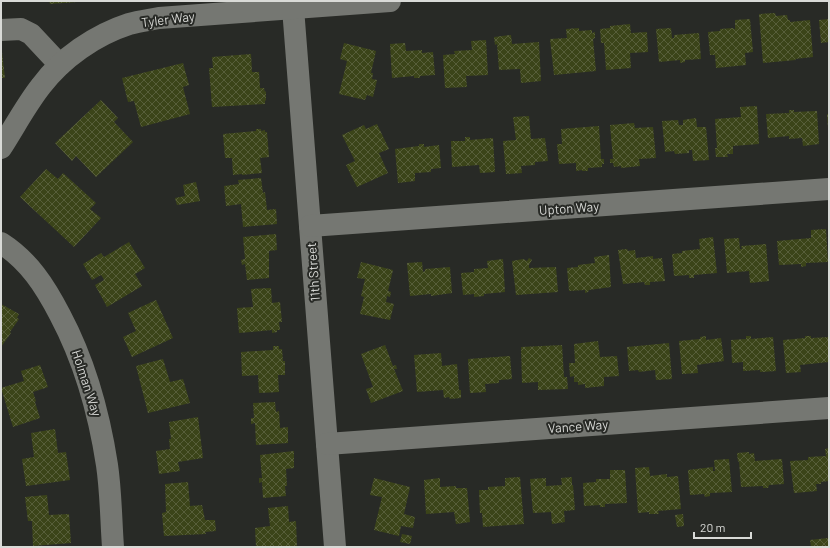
<svg xmlns="http://www.w3.org/2000/svg" width="830" height="548" font-family="Barlow,sans-serif">
  <defs>
    <pattern id="building-cross-hatch" width="8" height="8" patternUnits="userSpaceOnUse"><rect width="8" height="8" fill="#3b4419"/><path d="M0 0l8 8M0 8l8-8" fill="none" stroke="#575e3a"/></pattern>
  </defs>
  <rect width="100%" height="100%" fill="#282a26"/>
  <g fill="url(#building-cross-hatch)">
    <path d="M49,1h28v1l-27,2z"/>
    <path d="M775,13l1,3 11,-1 1,5h2v2l20,-2 3,37 -18,2 1,1 -33,3 -4,-49z"/>
    <path d="M750,19l3,33 -8,1 1,12 -30,3 -1,-13h-5l-2,-23 12,-1v-2l13,-1 1,1h1v-9z"/>
    <path d="M829,19v23l-8,1 -2,-23z"/>
    <path d="M630,24l1,9 16,-1 1,20 -18,1 1,15 -25,2 -2,-27h-3l-1,-14 10,-1v-2z"/>
    <path d="M579,28v3l13,-1v3l3,-1v6l-2,1 3,32 -42,4 -4,-36 17,-1 -1,-9z"/>
    <path d="M671,28l1,10h2v-3l25,-2 2,26 -16,1v2l-5,1v-3l-21,2 -3,-33z"/>
    <path d="M511,35l1,9 27,-2 2,39 -20,2 -1,-14 -21,1 -2,-26 -2,1 -1,-8z"/>
    <path d="M486,40l2,35 -22,1 1,11 -22,1 -2,-33 12,-1 -1,-3 18,-1 -1,-9z"/>
    <path d="M344,43l32,8 -5,22h2l-1,6 5,1 -4,17 -6,-2 -2,5 -26,-6 8,-33 -7,-2z"/>
    <path d="M405,43l1,8 16,-1v3l11,-1 2,23 -15,1v2h-6v-2l-22,2 -2,-34z"/>
    <path d="M1,52h1l3,26h-4z"/>
    <path d="M251,54l1,18h7l1,16h4l1,4 1,-1v9l-1,1v3l-53,3 -3,-39h4l-1,-11z"/>
    <path d="M183,63l6,22 -6,2 7,27 -49,13 -7,-26 -6,1 -6,-24z"/>
    <path d="M101,100l17,18 -4,4 19,20 -37,35 -20,-21 -4,5 -17,-18z"/>
    <path d="M757,106l2,38 -26,2v8h-6l1,3h-12l-1,-9h2l-2,-29 26,-2 -1,-10z"/>
    <path d="M789,110h5v2l23,-1 2,33 -16,2 -1,-8 -13,1v-3l-21,2 -2,-24 23,-1z"/>
    <path d="M827,114h2v14h-1z"/>
    <path d="M529,116l2,23 14,-1 3,23 -13,1v3l-14,1 1,7 -16,1 -3,-33 13,-1 -3,-23z"/>
    <path d="M696,118l1,9h9l3,33 -16,1 -1,-11h-3v3l-14,1 -1,-3 -9,1 -3,-31 16,-1 1,5h4v-5z"/>
    <path d="M634,123l1,5 18,-1 3,31 -17,1 1,7 -19,2v-2l-7,1 -1,-4h-3v-4h3l-3,-34z"/>
    <path d="M377,124l12,25 -10,4 9,20 -31,14 -11,-22 9,-4 -13,-26 22,-10 2,4z"/>
    <path d="M599,126l2,33h3v5h-2v3l-14,1v3h-6v-1l-6,1v-8l-17,1 -2,-20h5l-1,-15z"/>
    <path d="M256,129h5v2l4,-1v2h2l2,25 -9,1 2,15 -20,2v-1l-9,1 -1,-17h-7l-2,-24 33,-3z"/>
    <path d="M465,137h5v3l23,-2 2,34 -15,1 -1,-8 -27,2 -1,-26h14z"/>
    <path d="M419,144h5v3l15,-2 2,23 -10,1v3l-16,1v8l-17,2 -3,-34 24,-3z"/>
    <path d="M46,169l12,10 5,-6 33,30 -6,6 11,9 -27,29 -54,-50z"/>
    <path d="M261,178l2,15 2,-1 2,18 9,-1 1,15 -34,3 -2,-23 -15,2 -2,-20 15,-2 -1,-4z"/>
    <path d="M196,182l4,19 -23,4 -2,-7 10,-2 -2,-11z"/>
    <path d="M826,229l2,33 -22,1v3l-5,1v-3l-22,1 -2,-24 34,-3v-8z"/>
    <path d="M276,234l1,16 -8,1v27l-22,2 -2,-16 -3,1 -1,-5 4,-1 -2,-22z"/>
    <path d="M713,237l4,36 -23,2v3h-5v-3l-15,1 -2,-22 10,-1v-2l18,-2 -1,-10z"/>
    <path d="M739,238l1,11h2l-1,-3 25,-2 3,37 -19,2 -1,-12 -22,2 -3,-34z"/>
    <path d="M129,242l16,26 -10,6 7,12 -35,21 -12,-22 9,-5 -1,-2 -2,-3 -9,5 -9,-16 18,-11 3,4z"/>
    <path d="M627,249l1,2 7,-1 1,8 17,-2v3l9,-1 3,23 -15,1v3h-5l-1,-3 -21,2 -5,-34z"/>
    <path d="M609,255l2,32 -22,3 -1,2 -3,1v-3l-16,1 -2,-23 11,-1v-2l17,-2 -1,-6z"/>
    <path d="M529,258l3,2 -3,5v3l27,-1 2,25 -42,3 -4,-34 11,-2 4,2z"/>
    <path d="M503,259l2,33 -21,2v2l-10,1v-3l-11,1 -2,-22 13,-1v-3l14,-1 -1,-7z"/>
    <path d="M361,262l32,8 -5,21 3,1 -1,5 -3,-1 -1,6 8,2 -4,16 -30,-6 4,-17 -3,-1 4,-17 -8,-1z"/>
    <path d="M422,262l1,10 2,-1v-2l25,-2 2,26 -21,3v-2l-21,2 -3,-33z"/>
    <path d="M271,288l1,15 8,-1 2,20h-3l1,8h-3v2l-5,1v-3l-33,3 -2,-25 16,-1 -2,-18z"/>
    <path d="M156,300l17,38 -41,19 -9,-20 13,-6 -8,-18z"/>
    <path d="M1,304l18,10 -2,4 2,1 -9,13 1,1 -10,14z"/>
    <path d="M706,336v4l15,-2 3,23 -27,4 1,8 -16,1 -3,-33 21,-2v-2z"/>
    <path d="M746,336h5v3l22,-2 3,34 -16,1v-2l-17,1v-9l-11,1 -1,-23 15,-1z"/>
    <path d="M805,336h6v2l18,-1v25l-29,3 1,7 -15,1 -3,-33 22,-2z"/>
    <path d="M598,341l2,16 17,-1 2,20 -15,1v9l-19,2v-4l-7,1v-3h-4v-6l-4,1 -1,-14h6l-1,-19z"/>
    <path d="M669,343l3,36 -16,1 -1,-10 -16,2 -1,-2 -9,1 -2,-24z"/>
    <path d="M385,345l8,21 3,-1 1,4h-3l9,22 -32,12 -5,-14 7,-2 -12,-33z"/>
    <path d="M562,345l2,32h3l1,12 -30,1v-8l-16,1 -1,-36z"/>
    <path d="M273,346h6v3h3l1,12h2v14h-7l1,17 -20,1 -1,-18 -16,1 -1,-24 32,-2z"/>
    <path d="M441,353l1,13 15,-2 2,26h2v8l-11,1 -1,-2 -5,1 -1,-8 -26,2 -3,-37z"/>
    <path d="M510,356l2,23 -13,1v3l-14,1 1,8 -16,1 -2,-34z"/>
    <path d="M163,359l7,23 13,-3 7,24 -42,10 -12,-47z"/>
    <path d="M40,365l8,22 -15,5 3,9 -1,1 5,16 -27,9 -12,-39 23,-7 -3,-10z"/>
    <path d="M275,402l1,10 3,-1 1,17 8,-1v16l-32,2 -1,-22 -4,1v-6h3l-1,-15z"/>
    <path d="M198,417l5,41 -25,4 2,9 -21,3 -3,-23 14,-2 -1,-10h2l-2,-17z"/>
    <path d="M55,429l3,24 8,-1 4,28 -44,6 -4,-27 12,-2 -3,-24z"/>
    <path d="M829,448v33l-8,1v2h-5l1,7 -23,2 -4,-32 18,-1v-3l18,-1 -1,-7z"/>
    <path d="M294,451v17l-8,1 1,17h-2l1,10 -23,2 -1,-16 -3,1v-5h3l-2,-23z"/>
    <path d="M749,452v2l5,-1 1,8 27,-2 2,25 -15,1 -1,3h-5v-2l-22,1 -2,-26 -1,1 -1,-9z"/>
    <path d="M729,459l3,33 -22,1v3l-5,1 -1,-3 -14,1 -2,-25 25,-3v4h2l-1,-11z"/>
    <path d="M649,467l1,9 17,-2v3l11,-1 3,33 -23,2 1,3h-10v-2l-11,1 -3,-45z"/>
    <path d="M610,470h15l2,33 -22,1v3h-5v-2l-16,1 -1,-23 13,-1v-3h14z"/>
    <path d="M520,477l4,47 -41,3 -1,-14h-2l-1,-23h9v-3l17,-1v-8z"/>
    <path d="M572,477v8h1l2,25 -11,1 1,11 -13,2 -1,-12 -18,1 -3,-34 16,-1v8l16,-1 -1,-7z"/>
    <path d="M374,478l36,9 -6,27 11,3 -2,11 -12,-2 -2,10 -25,-6 8,-33 -12,-2z"/>
    <path d="M440,478v9l16,-1v2h11l3,34 -14,2 -2,-12 -28,2 -2,-34z"/>
    <path d="M188,482l2,24 12,-1 3,15h10l1,11 -11,1 1,2 -42,2 -2,-23 4,-1 -1,-28z"/>
    <path d="M47,495l2,20 20,-1 2,29 -38,3 -1,-25h-4l-3,-24z"/>
    <path d="M288,506l1,16 7,-1 1,26h-41l-1,-19 15,-2 -2,-18z"/>
    <path d="M683,514l1,12 -7,1 -2,-12z"/>
    <path d="M402,534l10,2 -2,8 -10,-2z"/>
    <path d="M828,538v9h-17l-1,-7z"/>
  </g>
  <g fill="none" stroke-linecap="round" stroke-linejoin="round">
    <g stroke="#757772" stroke-width="22">
      <path d="M283,1l10,7 42,539"/>
      <path d="M1,30l20,-1 10,5 29,31"/>
      <path d="M1,148c13,-20 25,-43 40,-62 21,-28 54,-51 88,-62 10,-3 20,-4 30,-6l231,-17"/>
      <path d="M310,226l519,-37"/>
      <path d="M1,243c28,18 44,43 59,72 25,47 39,98 47,150 4,27 4,55 6,82"/>
      <path d="M327,444l502,-36"/>
    </g>
  </g>
  <g text-anchor="middle" dominant-baseline="central" stroke-width="4" stroke-linejoin="round" paint-order="stroke">
    <g font-size="13" fill="#d9dad7" stroke="#282a26">
      <text transform="translate(168 19) rotate(-7)">Tyler Way</text>
      <text transform="translate(569 208) rotate(-4)">Upton Way</text>
      <text transform="translate(313 272) rotate(-94)">11th Street</text>
      <text transform="translate(87 383) rotate(72)">Holman Way</text>
      <text transform="translate(578 426) rotate(-4)">Vance Way</text>
    </g>
  </g>
  <rect width="830" height="548" fill="none" stroke="#d9dad7" stroke-width="4"/>
  <path d="M694 532v6h57v-6" fill="none" stroke="#d9dad7" stroke-width="2"/>
  <text x="700" y="532" font-size="12" fill="#d9dad7" stroke="#282a26" stroke-width="3" paint-order="stroke">20 m</text>
</svg>
